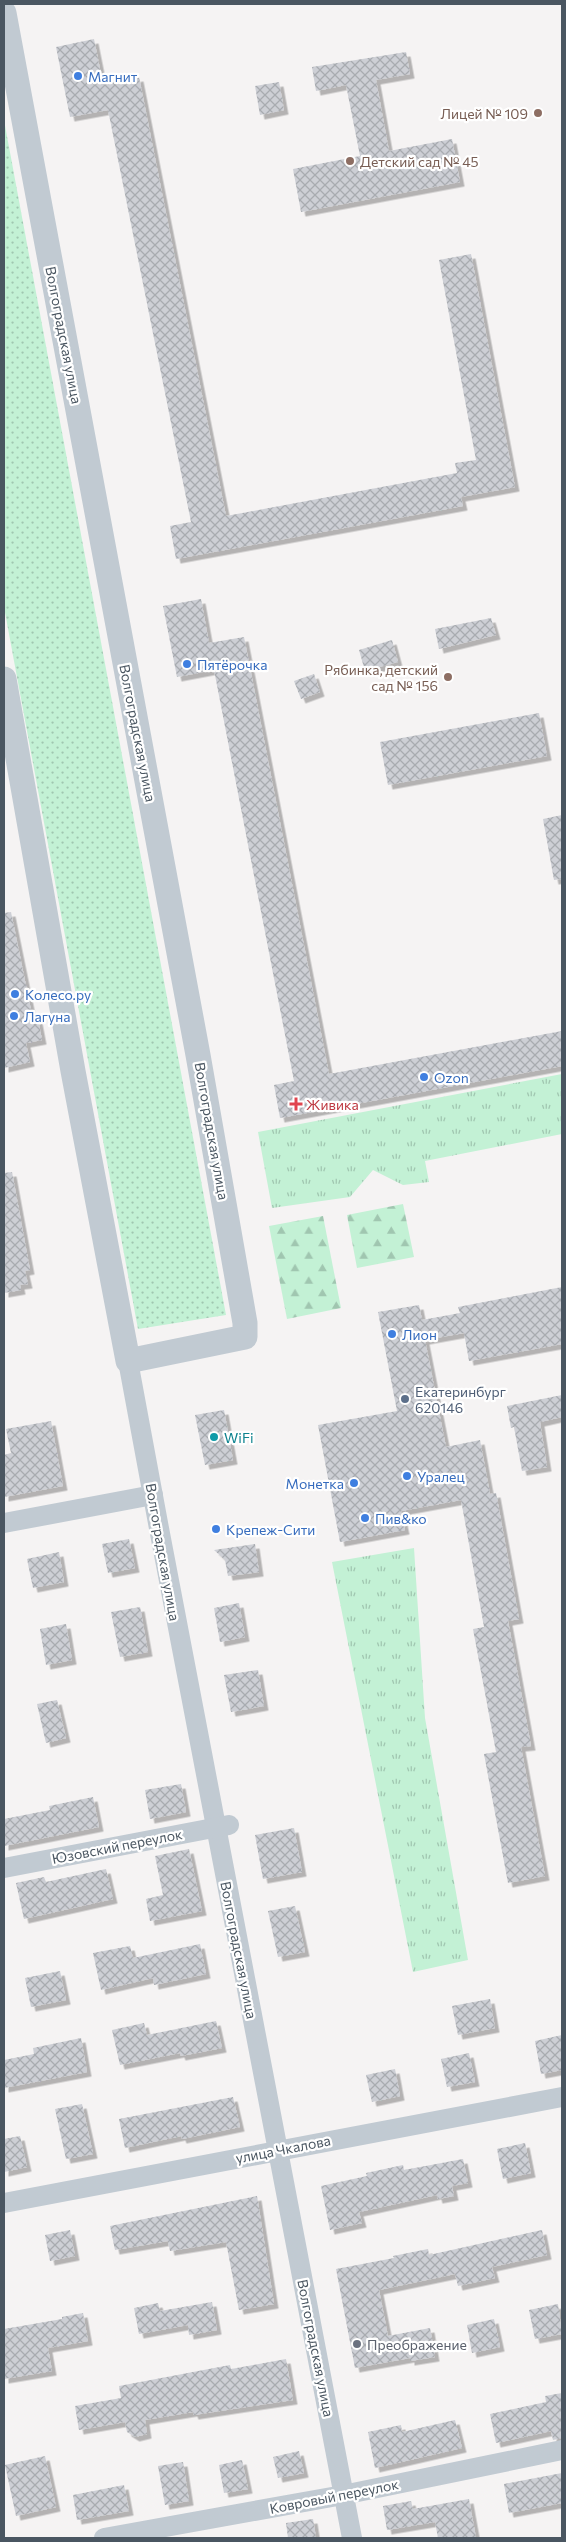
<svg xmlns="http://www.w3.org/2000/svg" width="566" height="2542" font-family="Commissioner,sans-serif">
  <defs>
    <pattern id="grass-tufts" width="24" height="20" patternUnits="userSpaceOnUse" patternTransform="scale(1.25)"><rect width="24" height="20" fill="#c3f1d5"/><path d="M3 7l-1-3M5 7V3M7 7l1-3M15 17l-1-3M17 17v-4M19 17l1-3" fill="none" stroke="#a0c6b0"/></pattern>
    <pattern id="forest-firs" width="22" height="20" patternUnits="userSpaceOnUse" patternTransform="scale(1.25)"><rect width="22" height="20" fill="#c3f1d5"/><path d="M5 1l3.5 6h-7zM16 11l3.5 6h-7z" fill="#a0c6b0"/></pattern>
    <pattern id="park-dots" width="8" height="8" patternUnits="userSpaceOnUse" patternTransform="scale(1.25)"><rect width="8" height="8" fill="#c3f1d5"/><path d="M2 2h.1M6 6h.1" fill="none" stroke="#a0c6b0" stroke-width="1.8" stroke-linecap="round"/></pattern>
    <pattern id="building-cross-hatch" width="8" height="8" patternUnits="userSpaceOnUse" patternTransform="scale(1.25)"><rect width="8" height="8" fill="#cdcfd5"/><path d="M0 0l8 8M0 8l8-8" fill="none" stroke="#a8abb0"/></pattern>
    <filter id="shadow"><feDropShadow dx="4.5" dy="4.5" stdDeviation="0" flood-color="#0004"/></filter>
  </defs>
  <rect width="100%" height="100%" fill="#f5f3f3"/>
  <g fill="url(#grass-tufts)">
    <path d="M562,1074v60l-137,27 4,21 -26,3 -30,-15 -23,27 -78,11 -14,-76z"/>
    <path d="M414,1548l11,170 43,242 -55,12 -81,-410z"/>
  </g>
  <g fill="url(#forest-firs)">
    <path d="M403,1204l11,53 -57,11 -10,-53z"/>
    <path d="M323,1216l18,92 -54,11 -18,-93z"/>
  </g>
  <path fill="url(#park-dots)" d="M4,120l222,1195 -88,14 -134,-722z"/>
  <g fill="url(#building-cross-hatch)" filter="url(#shadow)">
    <path d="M94,39l9,45 36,-7 87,439 231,-43 -2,-10 21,-3 -37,-200 32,-6 44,233 -54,10 2,9 -287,53 -6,-33 21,-4 -83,-412 -38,7 -14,-70z"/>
    <path d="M406,52l4,22 -34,6 13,71 63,-12 8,43 -159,30 -8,-43 67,-13 -14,-71 -30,6 -4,-24z"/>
    <path d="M279,82l5,28 -24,5 -5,-29z"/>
    <path d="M201,599l8,44 35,-6 85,437 233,-43v35l-282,52 -6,-33 20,-4 -80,-411 -37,7 -14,-71z"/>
    <path d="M491,618l5,17 -57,14 -4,-20z"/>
    <path d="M392,640l6,22 -33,9 -6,-21z"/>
    <path d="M314,674l6,18 -19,7 -7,-18z"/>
    <path d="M539,713l8,43 -159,29 -8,-43z"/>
    <path d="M562,815v64l-8,1 -11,-61z"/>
    <path d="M11,912l22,108 5,-1 4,21 -16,3 4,19 -26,6v-155z"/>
    <path d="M12,1172l18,98 -5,1 3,13 -8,1 1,5 -17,3v-120z"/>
    <path d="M562,1287v57l-93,17 -5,-28 -39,7 21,107 34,-7 10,54 6,-1 23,126 -11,2 23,125 -10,1 24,129 -37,7 -24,-129 12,-2 -23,-123 11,-2 -23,-127 -60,11 4,19 -65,12 -22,-117 79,-14 -19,-99 41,-7 3,15 38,-7 -2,-6z"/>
    <path d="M562,1395v22l-22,5 7,45 -25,4 -8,-44 -3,1 -4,-22z"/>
    <path d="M224,1410l9,50 -28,5 -10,-50z"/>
    <path d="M51,1421l12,65 -59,11v-42l7,-2 -5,-24z"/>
    <path d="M129,1539l6,29 -27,5 -6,-29z"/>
    <path d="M255,1544l4,28 -31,4 -3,-16 -11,-10z"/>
    <path d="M59,1552l5,30 -31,6 -6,-29z"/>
    <path d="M239,1603l6,34 -25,5 -6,-34z"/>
    <path d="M140,1607l8,45 -28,5 -9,-45z"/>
    <path d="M66,1624l6,36 -26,5 -6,-36z"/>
    <path d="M258,1670l6,36 -33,6 -7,-37z"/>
    <path d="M57,1700l9,38 -20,5 -9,-39z"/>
    <path d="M181,1784l5,28 -36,7 -5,-29z"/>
    <path d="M93,1797l6,30 -95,19v-27l46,-9 -1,-4z"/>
    <path d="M294,1828l8,44 -39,7 -8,-44z"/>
    <path d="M189,1849l13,62 -52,10 -4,-22 17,-4 -8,-39z"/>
    <path d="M106,1869l7,30 -89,20 -8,-36 28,-6 2,5z"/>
    <path d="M295,1906l10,46 -27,5 -10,-46z"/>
    <path d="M200,1944l6,30 -52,11 -1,-7 -52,12 -8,-37 37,-7 3,12z"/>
    <path d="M60,1971l6,29 -35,7 -6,-29z"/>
    <path d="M490,1999l5,29 -37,7 -6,-29z"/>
    <path d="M216,2021l6,27 -41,8 -1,-3 -60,12 -8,-35 32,-7 3,12z"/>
    <path d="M562,2035v35l-21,4 -6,-33z"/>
    <path d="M81,2038l6,34 -83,16v-28l30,-6 -1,-6z"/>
    <path d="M469,2053l6,29 -28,5 -6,-28z"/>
    <path d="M395,2069l5,27 -28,6 -6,-27z"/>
    <path d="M233,2097l7,30 -58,12 -1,-3 -56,12 -6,-29z"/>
    <path d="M82,2104l11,50 -27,5 -11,-50z"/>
    <path d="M20,2136l7,31 -23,5v-33z"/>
    <path d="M525,2143l6,30 -28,6 -6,-30z"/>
    <path d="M463,2159l5,24 -16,3 2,10 -16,3 -1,-4 -78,17 3,11 -32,7 -9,-44 46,-10 -1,-3 37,-8 1,5z"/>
    <path d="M257,2196l17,108 -35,6 -13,-68 -56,9 -2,-10 -53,9 -5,-24z"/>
    <path d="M70,2230l5,26 -25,5 -5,-26z"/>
    <path d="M542,2230l5,25 -55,12 3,11 -37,8 -3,-12 -76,16 9,46 42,-8 5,29 -25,4v-3l-55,10 -19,-99 58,-11 -1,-2 35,-7 1,6z"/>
    <path d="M212,2302l5,28 -28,5 -1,-10 -49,9 -5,-26 24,-5 2,8z"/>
    <path d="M558,2304l4,30 -27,5 -6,-29z"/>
    <path d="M83,2313l5,28 -40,7 4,23 -48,8v-50l58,-10v-2z"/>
    <path d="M494,2319l6,28 -28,6 -5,-28z"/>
    <path d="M286,2359l7,41 -99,15 -1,-3 -48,8 2,14 -12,3 -8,-5 -2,-10 -46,8 -4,-24 46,-8 -2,-12 111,-21 1,4z"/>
    <path d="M562,2393v45l-9,2 -2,-9 -55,12 -6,-29 56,-12 -1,-6z"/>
    <path d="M455,2420l7,28 -87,20 -7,-36 33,-7 1,7z"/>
    <path d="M299,2451l5,22 -26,5 -5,-21z"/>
    <path d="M45,2456l11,51 -40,9 -11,-51z"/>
    <path d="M242,2460l6,29 -24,4 -5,-28z"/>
    <path d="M183,2462l6,39 -24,4 -7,-39z"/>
    <path d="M562,2473v30l-53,10 -5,-29z"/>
    <path d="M124,2485l5,26 -52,9 -4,-25z"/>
    <path d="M469,2499l7,39h-38l-3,-16 -48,8 -4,-24 28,-5 2,8z"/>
    <path d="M313,2519l3,19h-28l-2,-15z"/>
  </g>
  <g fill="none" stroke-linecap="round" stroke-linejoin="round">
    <g stroke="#c1cad2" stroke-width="20">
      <path d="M128,1361c72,393 150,785 224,1177"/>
      <path d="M4,1523l149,-28"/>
      <path d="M4,1868l225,-43"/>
      <path d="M4,2203l558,-106"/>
      <path d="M104,2538l239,-43 219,-45"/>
    </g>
    <path stroke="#c1cad2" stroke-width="25" d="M4,13l194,1042 47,268v14l-117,24 -55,-290 -69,-392"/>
  </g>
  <g fill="#3f7fe0" stroke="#fff" stroke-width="2">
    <circle cx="78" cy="76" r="5"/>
    <circle cx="187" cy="664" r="5"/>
    <circle cx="15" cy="994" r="5"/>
    <circle cx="14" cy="1016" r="5"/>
    <circle cx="424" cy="1077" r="5"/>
    <circle cx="392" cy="1334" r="5"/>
    <circle cx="407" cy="1476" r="5"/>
    <circle cx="354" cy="1483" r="5"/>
    <circle cx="365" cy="1518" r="5"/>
    <circle cx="216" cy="1529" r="5"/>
  </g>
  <g fill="#8d6e63" stroke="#fff" stroke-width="2">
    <circle cx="538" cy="113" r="5"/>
    <circle cx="350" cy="161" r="5"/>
    <circle cx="448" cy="677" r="5"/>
  </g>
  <path fill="#e0444e" stroke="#fff" stroke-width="2" d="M293.5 1096.5h5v5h5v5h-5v5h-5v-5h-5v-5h5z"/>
  <circle fill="#5c6f8a" stroke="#fff" stroke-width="2" cx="405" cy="1399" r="5"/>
  <circle fill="#0f9aa8" stroke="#fff" stroke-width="2" cx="214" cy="1437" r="5"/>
  <circle fill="#6b7280" stroke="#fff" stroke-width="2" cx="357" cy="2344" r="5"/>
  <g text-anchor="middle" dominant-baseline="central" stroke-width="4.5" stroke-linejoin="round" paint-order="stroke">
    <g font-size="14" fill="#366cbe" stroke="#fff" text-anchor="start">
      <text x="88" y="76">Магнит</text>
      <text x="197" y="664">Пятёрочка</text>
      <text x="25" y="994">Колесо.ру</text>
      <text x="24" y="1016">Лагуна</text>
      <text x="434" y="1077">Ozon</text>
      <text x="402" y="1334">Лион</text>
      <text x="417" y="1476">Уралец</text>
      <text x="344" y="1483" text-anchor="end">Монетка</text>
      <text x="375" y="1518">Пив&amp;ко</text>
      <text x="226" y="1529">Крепеж-Сити</text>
    </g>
    <g font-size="14" fill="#785e54" stroke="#fff" text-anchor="end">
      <text x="528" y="113">Лицей № 109</text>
      <text x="360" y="161" text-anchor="start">Детский сад № 45</text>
      <text x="438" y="669">Рябинка, детский<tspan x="438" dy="16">сад № 156</tspan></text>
    </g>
    <g font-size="14" fill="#4a5661" stroke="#fff">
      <text transform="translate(64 335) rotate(79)">Волгоградская улица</text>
      <text transform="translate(138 733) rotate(79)">Волгоградская улица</text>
      <text transform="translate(212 1131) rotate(80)">Волгоградская улица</text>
      <text transform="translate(163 1552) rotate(80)">Волгоградская улица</text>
      <text transform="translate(117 1846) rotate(-11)">Юзовский переулок</text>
      <text transform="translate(239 1950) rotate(79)">Волгоградская улица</text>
      <text transform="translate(283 2149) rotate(-11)">улица Чкалова</text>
      <text transform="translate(316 2348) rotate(79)">Волгоградская улица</text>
      <text transform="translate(334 2496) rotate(-11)">Ковровый переулок</text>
    </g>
    <g font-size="14" fill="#be3a42" stroke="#fff" text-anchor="start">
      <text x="306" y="1104">Живика</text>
    </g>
    <g font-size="14" fill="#4e5e75" stroke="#fff" text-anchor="start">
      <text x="415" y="1391">Екатеринбург<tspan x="415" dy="16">620146</tspan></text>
    </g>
    <g font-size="14" fill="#0d838f" stroke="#fff" text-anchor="start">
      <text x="224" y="1437">WiFi</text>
    </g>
    <g font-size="14" fill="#5b616d" stroke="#fff" text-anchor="start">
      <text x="367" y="2344">Преображение</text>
    </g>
  </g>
  <rect width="566" height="2542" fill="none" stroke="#4a5661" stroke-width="10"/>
</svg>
